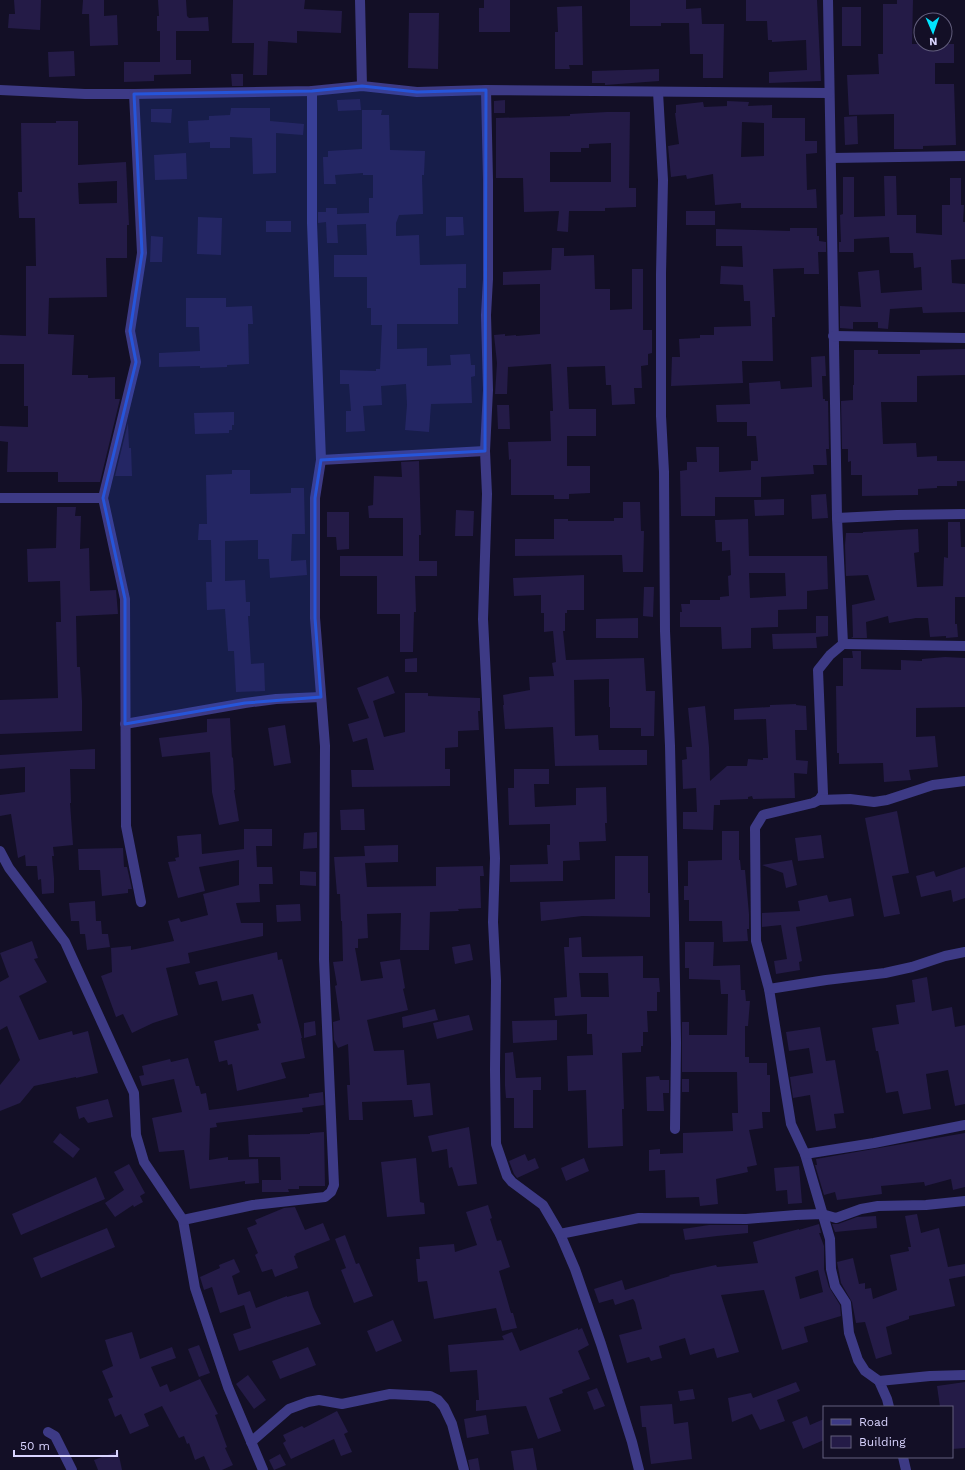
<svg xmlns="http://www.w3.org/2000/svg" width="965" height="1470" font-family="'Work Sans',sans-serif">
  <rect width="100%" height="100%" fill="#130f26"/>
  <g fill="#241b47" fill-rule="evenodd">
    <path d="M14,0h27l-1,30 -32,-2 1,-14h6z"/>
    <path d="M83,0h21v16l13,-1 1,30 -28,1 -1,-32h-7z"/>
    <path d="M158,0h28l1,16 2,2 19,-1 1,14h-33v29h15v14l-37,1v6l-30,1v-20h36v-31h-3v-15h2z"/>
    <path d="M233,0h72l-1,9 38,2 -1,22 -44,-2v12l-29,-2 -1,34h-14l1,-32h-22z"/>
    <path d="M484,0h26v32h-31v-24h5z"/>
    <path d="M630,0h56v9l15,-1 1,16h22l-1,54h-20v-24h-13l-1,-31h-28v3h-31z"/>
    <path d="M746,0h71l4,81 -52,2v-11l38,-2 -1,-30 -34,2v-2h-4l-1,-19h-21z"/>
    <path d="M897,0h16l-1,44h42v19h-19v21h19l2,61 -33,1v3h-29v-35l-45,1 -2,-40 32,-1 -1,-20h5v-50h14z"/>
    <path d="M582,6l1,59h-14l1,4h-15v-37h3l-1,-25z"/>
    <rect x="842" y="7" width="19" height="39"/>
    <path d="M409,13h30l-1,56 -30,-1z"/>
    <path d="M74,51l1,25 -26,1 -1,-25z"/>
    <path d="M659,69v12l-54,4v-2h-13v-12z"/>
    <path d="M231,74h12v12h-11z"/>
    <path d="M360,99l1,11 -23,1 -1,-11z"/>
    <path d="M505,100v13h-11v-12z"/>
    <path d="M727,101l22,1 -1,4 24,-1v13h33v23h12v12l-11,1 1,36 9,-1 1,19h-76v-5l-26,2 -2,-31 -26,5 -1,-4 -15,2 -3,-31 11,-2 -4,-31h1v-8l27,-3 1,5 23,-1zM742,122l22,1v33l-23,1z"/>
    <path d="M231,108h39v13l34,3 -1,11 -27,-2v40l-23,1 -1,-36 -22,-1v11h-20v-6l-21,1 -1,-22 21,-1v-4l21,-1z"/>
    <path d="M151,109h21l-1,14 -20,-1z"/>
    <path d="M362,110h20l-1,5h8l1,35 35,1 -1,24h-2l1,39 -24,1 -3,8v13l23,-1 1,30 46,-1v24h-8v36h-61v25l30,-1v18l24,-1 -1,-10 20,-1 1,11h4v11l-4,1 1,26 -41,1 -2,28 -24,-2 2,-25 -1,-21 -25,2 1,19 -19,1 2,25 -19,1v-21h5l-2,-27h-9v-14l36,1v-2h4l2,-44h-11v-17h-4v-31h-33v-22h33l-1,-31 -29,1 1,18h-11l-1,-21 -8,1v-11h8v-4h11v6l32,-1v-15h4v-23h-10v-2l-28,2 1,9h-12l-1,-27h5v-6l34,-2z"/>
    <path d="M607,112h23l-1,76h7v19l-31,1v3h-36l-1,21 -11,-1 2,-20 -35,1 -1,-34h-27v-60l74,-2v-2zM611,143v39h-61v-30h31v-4h8v-4z"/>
    <path d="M857,116l1,28 -13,1 -1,-28z"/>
    <path d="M56,121h22v44l48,-3 3,63h-2v33h-21l1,39 -58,1 -1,36 26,1 -2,40h16v3l27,-1v22h5l-20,83h-42v-10h-51l1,-30 -8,-1v-15l28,1v-21h-4v-42h-24v-29l26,1v-70h10l-1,-48h-16l-1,-26h4l-1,-69h35zM117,181v22l-38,1 -1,-21z"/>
    <path d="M186,153l1,26 -32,1 -1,-25z"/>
    <path d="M884,176h12l1,39h19v18l26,2v-30h8v-27h11v27h3l-1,17h2v37l-14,1 1,23 13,1v28l-42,1 -1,-6 -32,2 -2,20 -10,-1v-6h-25v7l-13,-1v-22l21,1 -3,-35 21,-2 2,23 41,-3 -1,-23 -7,1 -1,-15h-23l-1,-16 -35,2v13h-15v-10h2l-1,-27 3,-1v-37h11v40l31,-1z"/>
    <rect x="686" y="211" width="29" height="14"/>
    <path d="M198,217l24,1 -1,37 -24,-1z"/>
    <path d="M446,217h17l1,18 -18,1z"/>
    <rect x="266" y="221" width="25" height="11"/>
    <path d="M790,228h27v8h2v5l7,1v10h-8l1,22h-15v-6l-31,1 2,48h-3l1,44h-31l1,22 -72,3 1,-29h8l-1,-18 21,-1v-3h14v-8l37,-1 -1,-25h-6l-1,-16 -23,-1 1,-18 22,1 -1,-21h-26v-17l74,2z"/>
    <path d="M151,236l12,1 -1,25h-12z"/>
    <path d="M552,248h12v8l30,-1 1,34h15v21l22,-1v-40h11v61h9v23l-4,1v11l-7,1 1,22h-8l1,16 -23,1 -1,-20h-5l-1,-19 -38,1 2,42h27v27h-29v30h23v27l-21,1v5h-15v-4h-43v-36l-2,1 -1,-18 43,-1 -1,-30h3l-2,-47 -43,3 -1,27h-12l2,-31 -3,-28 11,-1v2l11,-1v1l24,-2v-50l-37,1v-13l48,-2z"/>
    <path d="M186,298h40v9l26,-1 1,18h-5l1,40 -22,1v2l-27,1v-2l-41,1v-14l41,-2 -1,-24h-13z"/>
    <path d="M965,349v26l-48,1v26h-36l2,42 33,-1 1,14 20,-1v5h28v20h-8v5h-20v2l-19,1v6l-56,1v-21h-11v-14l-3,1v-13h-6l-1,-48 12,-1v-15h1v-35h24v4h42v-4z"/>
    <path d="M825,356l1,20h-4l1,23h2v2h3l1,48h-3l1,16h-14l1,9 -53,3v20h-46v19h-34l-1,-45 7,-1v-8h10l-1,-15h23v25l32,-2v-9h7l-2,-25h-9v-14h-30l-1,-17 34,-1 -1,-21 31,-2 1,8 31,-2 -1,-30z"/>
    <path d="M497,405h12l1,24h-12z"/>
    <path d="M234,412v13h-2v5h-3v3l-34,1 -1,-21z"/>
    <path d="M128,423l1,25h2l1,28h-17z"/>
    <path d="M419,461l2,74h-2v26h18v15h-22l1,36h-2l-1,40h-13v-38h-23v-38h-37v-20h63v-38h-34l-1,-12 5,-1 1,-29 28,1 -1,-15z"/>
    <path d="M232,470h18v24l41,-1v-5h13l1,46h-13l-1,27 15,-1 1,15 -37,3 -1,-19h-11v-19l-33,1v40l20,-1 1,22h4v14h-2l3,48 13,-1 1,28 -29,1 -2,-41h-6l-3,-42 -18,1 -1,-28h6l-1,-42h-13l1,-16h8l-1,-49 26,-1z"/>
    <path d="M826,494l2,24 -16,1 -1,-24z"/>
    <path d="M784,499v16l-29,1 -1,-16z"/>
    <path d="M623,502h17l1,29h3l-1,41h-20l-1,-17 -107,1v-17h39v-20h14v2h46v-3h9z"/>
    <path d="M57,507h19l-1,9h6l-1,33 9,-1 1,43 26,-1 2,24 -42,2 1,51h3l2,34v30l-82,3v-34l58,-2 -2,-76h5l-1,-41 -32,1 -1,-33 29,-1z"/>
    <path d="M456,510l18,1 -1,25h-18z"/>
    <path d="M327,512h22v37l-12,1 -1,-13h-9z"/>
    <path d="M748,519l1,37h78l1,33 -21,2v18l-29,1v17l-27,1v20l-29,1 -1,-22h-41v-15h2l-1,-8h9v-4h30v-3l9,-1 -1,-20 3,-1 -1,-25 -8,1v-9h-6l-1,-22zM749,573h36l1,23 -36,2z"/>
    <path d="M948,522h12l1,25h4v50h-10v27h2l1,13 -12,1v-2l-16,1 -2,-19h-12l-27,5 -1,-7 -22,6 1,16h-16l2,-1 -1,-32 23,-5 -7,-25 -22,1 -1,-31 1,-12h17v-1l55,-3 1,23 -5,1 3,34 26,-1 1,-29 4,1z"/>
    <path d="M584,575v35h-17v3h-2v18h-2l3,29 78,-2 2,33h9l-1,45h-13v-8h-31v-21h-1v-28l-35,1 1,56 23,-1 1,15h48v15l-92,1 -2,-39 -48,2 -2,-24h1l-1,-10 27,-5 -1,-13 25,-1 -2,-13 4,-1 -3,-31 -9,1v-19h-3v-18l-27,1 -1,-18z"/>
    <path d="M644,587h10l-1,30 -10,-1z"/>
    <path d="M816,616h12v20l-12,1 1,11 -44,1 -1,-15 44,-1z"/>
    <path d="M638,618v20h-42v-19z"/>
    <path d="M852,651h9v18l40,1v-10l21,1v-2l23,-2 20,1v49l-49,1v29l19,-1 3,31 -29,3 2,10 -27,2 -1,-19 -44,1v-11h-2l-1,-67h7v-28h10z"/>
    <path d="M417,658v14h-12v-13z"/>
    <path d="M388,676l7,17 -22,8 11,36 21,-5v-39h23v3l52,2v13h-2l1,19 -21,1v16l-13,1v21h5v17l-98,1 -1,-17h23l-7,-32 -14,4 -5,-18 21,-6 -12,-30z"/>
    <path d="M796,704v1l10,1 1,24h-12l1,30 12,1 -1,13 -13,-1 1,25 -42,1 -1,-3 -4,1v2l-28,1v5h-6l-1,25 -30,-1v-17h14l-1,-24 -13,1 -1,-29 5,-1 -1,-12h6l-4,-39 17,-2 4,41 1,34 17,-15h20l1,-7 15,1v-2h5l-2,-39 -32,1v-11l36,-2v-2z"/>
    <path d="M230,718l2,40 1,-1 2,33h-1l5,31 -20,4 -7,-33 -2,-40 -48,5 -3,-19 48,-6v-13z"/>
    <path d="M285,725l6,38 -17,3 -6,-38z"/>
    <path d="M95,749v20h-25l1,34h-1l3,42 -20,2 1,9h-2l2,22v15l-12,1 -1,-15 -3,1 -1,-14h-11l-1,-11 -7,3 -7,-44 -11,2v-21l25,-3v-25l-25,2v-14z"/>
    <path d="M514,769h35v15h-15l1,23 41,-2v-17l30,-1 1,36h-2l1,18 -27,1 1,18 -17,1v20l-53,1v-17l38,-1 -1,-19h3v-21l-41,1 -1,-37h6z"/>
    <path d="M364,809l1,21h-24l-1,-20z"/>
    <path d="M897,811l12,62 -17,3 8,38 -16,3 -19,-99z"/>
    <path d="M244,829h28v17h-16l1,21h15l1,17h-14l1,18 -24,1 5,20h22v13l-75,17 2,10 -24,5 12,47 -25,8 -21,10 -9,-19 -7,3 -15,-41 11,-4 -1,-24 20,-2v4l43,-9 -6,-20 11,-3 2,4 27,-7 -5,-21 36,-9v-25l-40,7 6,24 -27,7 -10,-36 8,-1 -1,-3 4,-1 -2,-21 24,-2 1,20 42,-5z"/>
    <path d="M722,831h17v29h1l1,10h4l4,44v15h-2l1,12 -25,1 -1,-21h-33v-21h-5v-14h4v-25l34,-1z"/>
    <path d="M317,832v16l-14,1 1,-16z"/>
    <path d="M821,835l3,23 -26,3 -3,-23z"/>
    <path d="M398,845v17l-33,1 2,24 69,-1v-19l47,-1 1,10h-4l1,32 -23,1 1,2 -29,1 -1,38h-29l1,-37 -34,1 1,24 -10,1v9h-3l6,33 22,-3 -3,-16 20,-3 5,29 -2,1 5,21 -41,10 7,31 30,-1 3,35 23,-2 3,32 -19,2 -2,-17 -50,2 1,18h-14l-2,-35h3l-2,-41 -10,4 -4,-8 -1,-18 7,-2 -5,-34 2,-1 -4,-23 10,-1 -1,-40h-1l-1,-27h-3l-3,-37 31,-1 -1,-10z"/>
    <path d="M123,848l1,19h3l5,22h-4v4l-26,3 -2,-26h-21l-1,-21z"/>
    <path d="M615,856h33v37h2v24l-68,-1 -41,5 -1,-19 75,-3z"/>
    <path d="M792,860l5,25 -11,3 -3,-15 -21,-8z"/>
    <path d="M965,867v31l-12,4 -2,-12 -30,7 -5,-21 18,-5 2,6z"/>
    <path d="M300,871l16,1v14l-16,-1z"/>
    <path d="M827,895l2,7 22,-4 3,18 -58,11 6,34 -3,1 1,8 -24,4 -2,-13 13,-2 -6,-34 -19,2v-14l38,-2 -2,-10z"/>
    <path d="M95,901l1,20h5l1,13h6l2,13 -23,3 -2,-16h-5l-1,-13h-8l-2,-18z"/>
    <path d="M300,904l1,17 -24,1 -1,-17z"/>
    <path d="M581,937l1,20 61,-1v22h16l1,14h-3v19h-10l1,21h-5v14h-2v6l-19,1 2,56h-2l1,37 -35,2 -2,-58 -18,1 -1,-35 26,-1 -1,-21h-5v-20l-32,2 -1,-18 13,-1 -3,-50h5v-9zM579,973h29l1,24h-28z"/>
    <path d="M32,941l6,17 -4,1 13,23 -28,14 20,44 33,-9 1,4 15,-4 10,42 -22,5v-1l-42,9 -14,17 -20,8v-26l20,-25 -13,-34 -7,4v-48l9,-5 -9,-24z"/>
    <path d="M685,942h29l-1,24 27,-1 1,25h4l1,11h4l-2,25h-3v31h4v6h18v12h3v37h-8l1,16 -14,2 8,35 -10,2 1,5 -32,7 2,25 -18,2 -1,-9 -33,1 -1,-28 -16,1v-21l11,-1v5l23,-1v-20l50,-2 -1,-18h6l-1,-41h-55v-50h7v13h38l1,-41h-7l-1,-14 -31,-1v-11h-4z"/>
    <path d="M470,944l3,16 -18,4 -3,-17z"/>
    <path d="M277,952l1,8 4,-1 20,79h-1l4,20 -24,5 5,15 -49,13 -5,-27 -4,1 -1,-5 -8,2 -5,-21 45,-11 -2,-6 4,-1 -8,-29 -31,7 -5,-20 -18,4 -4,-13z"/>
    <path d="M927,977l5,34 20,-4 3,20 10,-2v79l-10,2 -7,-36 -22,4 5,35 -28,5 -5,-23 -12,2 -8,-42h-2l-4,-23 27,-4 -3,-19 19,-3 -3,-22z"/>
    <path d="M435,1009l3,11 -35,8 -1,-11z"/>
    <path d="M469,1015l4,15 -36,9 -4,-16z"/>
    <path d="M557,1020v20l-44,3 -1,-22z"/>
    <path d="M315,1021l1,14 -12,3v-15z"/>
    <path d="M820,1027l6,34 9,-1 9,53 -10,1 2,14 -20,3 -6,-36 -17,3 -3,-21 23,-4 -4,-25 -20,3 -3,-19z"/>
    <path d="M513,1052l3,26 25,-1v13h-8v38h-19v-30h-8l-1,-12v-33z"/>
    <path d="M188,1058l8,28h3l2,8 5,-1 3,17 100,-13v-3l14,-2 1,13 -22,3 1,4 -87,11 1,4 -7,1 -1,32 19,-3v3l30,-1 1,24 -14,1v-3l-55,8 -6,-39 -25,2 -7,-34 30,-6 -8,-33 -32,7 -3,-10 5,-1 -2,-9 28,-7 1,3z"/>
    <path d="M659,1076l1,4h9v13h-6l1,18h-17l-1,-34z"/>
    <rect x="682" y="1079" width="7" height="13"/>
    <path d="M108,1099l5,18 -25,6 -4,-6 -5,2 -3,-12z"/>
    <path d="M469,1127l8,57 -19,2 -6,-19 -3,1 -2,-19 -15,3 -4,-16z"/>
    <path d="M324,1132l1,54h-26v3h-11l1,3h-27v-12h19l-1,-23h-31l-1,-22 62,-1v-1z"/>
    <path d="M60,1133l20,16 -7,9 -20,-16z"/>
    <path d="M965,1133v54l-12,3 -2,-11 -26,7 -1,-4 -43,4 1,8 -45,6 -2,-8 -11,3 -9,-30h2l-1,-6z"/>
    <path d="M525,1154l3,7 7,-3 4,10 -22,10 -3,-4 -5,-13z"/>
    <path d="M416,1158l4,44 4,1 1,11 -38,3 -6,-55z"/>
    <path d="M584,1158l5,13 -23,10 -5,-13z"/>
    <path d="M129,1164l16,29 -5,3 3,6 -9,5 -1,-2 -18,12 -10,-14 19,-13 -10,-18z"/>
    <path d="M799,1166l3,37 -14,1 -1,-14 -11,1 -2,-23z"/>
    <path d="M96,1177l9,22 -84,36 -9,-21z"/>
    <path d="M488,1205l4,13 -2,1 7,22 4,-1 9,27 -11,4 12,42h2l4,15 -15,3 -6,-23 -62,11 -7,-38 -9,1 -2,-23h4l-1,-12 35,-3 1,8 22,-7 -11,-33z"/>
    <path d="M295,1207l10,23 18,-7 7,17 -35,14 1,1 -2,1 4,12 -23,9 -3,-8 -10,3 -7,-17 3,-2 -11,-25 10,-4 -2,-4 29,-12z"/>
    <path d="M917,1214l4,19 18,-5 9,39 17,-3v12l-16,3 6,27 -46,10v3l-23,8 6,27 -16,5 -11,-37 -9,1 -4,-21 -11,-19 -4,-21 16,-4 6,26 6,-1v6l6,-1 2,11 24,-9 -7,-35 19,-4 -1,-4h3l-6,-31z"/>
    <path d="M876,1216l1,12 -42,4 -3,-8h6l19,-7z"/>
    <path d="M819,1224l2,9h-2l5,13v23l5,18 11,18 1,11 -37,11 4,15 -26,8 -18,-60 -43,5 18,57 -22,6 -3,-10 -24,7 -5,-17 -26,8 3,12 -11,3 -2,-4 -22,6 -8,-28 23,-6 -7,-27 -2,-3 -18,6 -2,-6 -14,4 -5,-14 28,-9 3,10 45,-14 -1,-1 47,-10 1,2 41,-4 -5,-21 46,-13v1zM818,1270l5,22 -23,7 -5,-22z"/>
    <path d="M709,1225h39v8l-31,3 -32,4 -2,-11z"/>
    <path d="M107,1228l8,19 -74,31 -8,-20z"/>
    <path d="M345,1235l11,29 3,-1 14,33 -19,7 -13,-33 5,-2 -11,-29z"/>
    <path d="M234,1259l6,13 -8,4 6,19 12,-4 6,17 31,-12v1l21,-6 5,16 8,17 -82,27 -6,-17 18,-6 -7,-23 -24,8 -8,-26 -8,3 -4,-13 20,-9 -1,-3z"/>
    <path d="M393,1320l9,21 -26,11 -9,-21z"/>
    <path d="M578,1328v2l4,-2 7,17 -11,6 12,28 -28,11 1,3 -14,5 12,33 -23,8 -12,-33 -50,5v-11h3l-2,-30 -27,2 -2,-27 56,-5 -2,-4 10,-4 8,19z"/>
    <path d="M132,1332l8,27 32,-12 4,11 -25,9 9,20 7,-3 3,8 30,-13 18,35 -3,1 12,32 -2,1 8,17 -11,5h-12l-6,-14 -9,4 -6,-17 -2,1 -3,-8 -5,2 -17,-32 -18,8 5,12 -19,8 -9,-20 -6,3 -7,-18 5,-2 -11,-26 11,-5 -8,-26z"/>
    <path d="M199,1345l11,28 -11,4 -11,-28z"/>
    <path d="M308,1347l8,18 -36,14 -8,-18z"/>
    <path d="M248,1375l18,25 -12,9 -18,-25z"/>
    <path d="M796,1382l4,9 -23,9 8,21 -25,9 -8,-16 -20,8 -4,-24 23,-5 2,5z"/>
    <path d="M965,1382v66l-13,1v-42h-12l-3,-21z"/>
    <path d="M597,1388l8,18 -11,4 -7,-18z"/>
    <path d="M693,1389l2,10 -15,2 -2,-10z"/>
    <path d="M672,1404l2,20 14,-2 4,37 -41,5 -5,-37h-4l-2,-21z"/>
    <path d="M337,1411l11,21 -4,2 8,18 -11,4 -7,-17 -43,20 -8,-16 3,-2 -3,-6 19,-9 2,2z"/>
    <path d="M486,1415l3,19 -22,4 -3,-19z"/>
    <path d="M807,1416l3,9 14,-6v21l-21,9 -11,-27z"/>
    <path d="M533,1448l4,22h-23l-3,-19z"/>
    <path d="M118,1451l4,19h-24l-4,-10z"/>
    <path d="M280,1454l6,11 -12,5 -5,-10z"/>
    <path d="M478,1458l2,12h-10l-2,-10z"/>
  </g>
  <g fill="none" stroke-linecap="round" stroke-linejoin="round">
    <g stroke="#3d3a85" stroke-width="10">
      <path d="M360,0l2,86"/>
      <path d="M828,0l9,518 6,126 -13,11 -12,15 5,124 -4,6 -6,3 -50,12 -8,13 1,113 13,48 22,135 14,30 25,85 1,30 4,17 11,17 3,30 9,27 7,11 14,10 8,18 2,8"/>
      <path d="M0,90l85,4h49l178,-3 50,-5 55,6 69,-2 343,3"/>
      <path d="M486,90l2,90v99l-2,36 2,75 -3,61 2,43 -4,125 12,239 -2,64 3,59 -1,89 1,74 11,32 5,6 31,23 17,29 15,35 26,75 31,98 7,28"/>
      <path d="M658,92l5,88 -2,94v142l3,56 1,159 5,115 4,179 2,118 -1,86"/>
      <path d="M134,94l8,159 -12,78 6,31 -33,136 22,101 1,227 15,76"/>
      <path d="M832,158l133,-2"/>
      <path d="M833,336l132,2"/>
      <path d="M321,460l164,-9"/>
      <path d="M0,498h103"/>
      <path d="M837,518l60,-3 68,-1"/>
      <path d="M843,644l122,2"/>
      <path d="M125,724l120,-21 31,-4 45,-2"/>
      <path d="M819,800l31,-1 24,3 13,-2 46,-15 32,-4"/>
      <path d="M0,851l9,17 56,74 69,151 2,42 8,27 39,58 12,68 33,99 35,83"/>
      <path d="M769,989l57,-9 59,-7 27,-6 33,-11 20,-4"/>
      <path d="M805,1154l69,-11 91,-18"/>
      <path d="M183,1220l70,-15 72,-8 6,-5 3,-7 -10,-226 1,-213 -10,-128v-120l6,-38 -9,-237v-132"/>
      <path d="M560,1234l79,-16 107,1 50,-4 26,-1 14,4 25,-9 17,-3 48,-1 39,-4"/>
      <path d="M879,1381l51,-5 35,-1"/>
      <path d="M48,1432l7,4 17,34"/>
      <path d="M251,1442l38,-33 19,-7 11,-2 23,4 48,-10 40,2 8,4 6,7 8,17 12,46"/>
      <path d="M903,1457l3,13"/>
    </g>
  </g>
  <path fill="#2655da" fill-opacity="0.2" stroke="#2655da" stroke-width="3" stroke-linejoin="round" d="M362,86l55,6 69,-2 -1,361 -164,9 -6,38v120l6,79 -76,6 -120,21v-125l-22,-101 33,-136 -6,-31 12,-78 -8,-159 178,-3z"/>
  <rect x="823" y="1406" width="130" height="52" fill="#130f26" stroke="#625e7d"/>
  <rect x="831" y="1419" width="20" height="6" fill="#3d3a85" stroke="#625e7d"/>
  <text x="859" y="1426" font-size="12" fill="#d9d4ff">Road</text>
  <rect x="831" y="1436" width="20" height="12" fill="#241b47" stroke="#625e7d"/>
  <text x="859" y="1446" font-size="12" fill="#d9d4ff">Building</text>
  <g transform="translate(933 32) rotate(178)"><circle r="19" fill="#130f26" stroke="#625e7d"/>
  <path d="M0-3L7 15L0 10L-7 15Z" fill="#00e5ff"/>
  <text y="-6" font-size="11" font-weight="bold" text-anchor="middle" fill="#d9d4ff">N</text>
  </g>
  <path d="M14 1450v6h103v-6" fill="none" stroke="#d9d4ff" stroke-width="2"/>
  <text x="20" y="1450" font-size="12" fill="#d9d4ff" stroke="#130f26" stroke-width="3" paint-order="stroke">50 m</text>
</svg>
